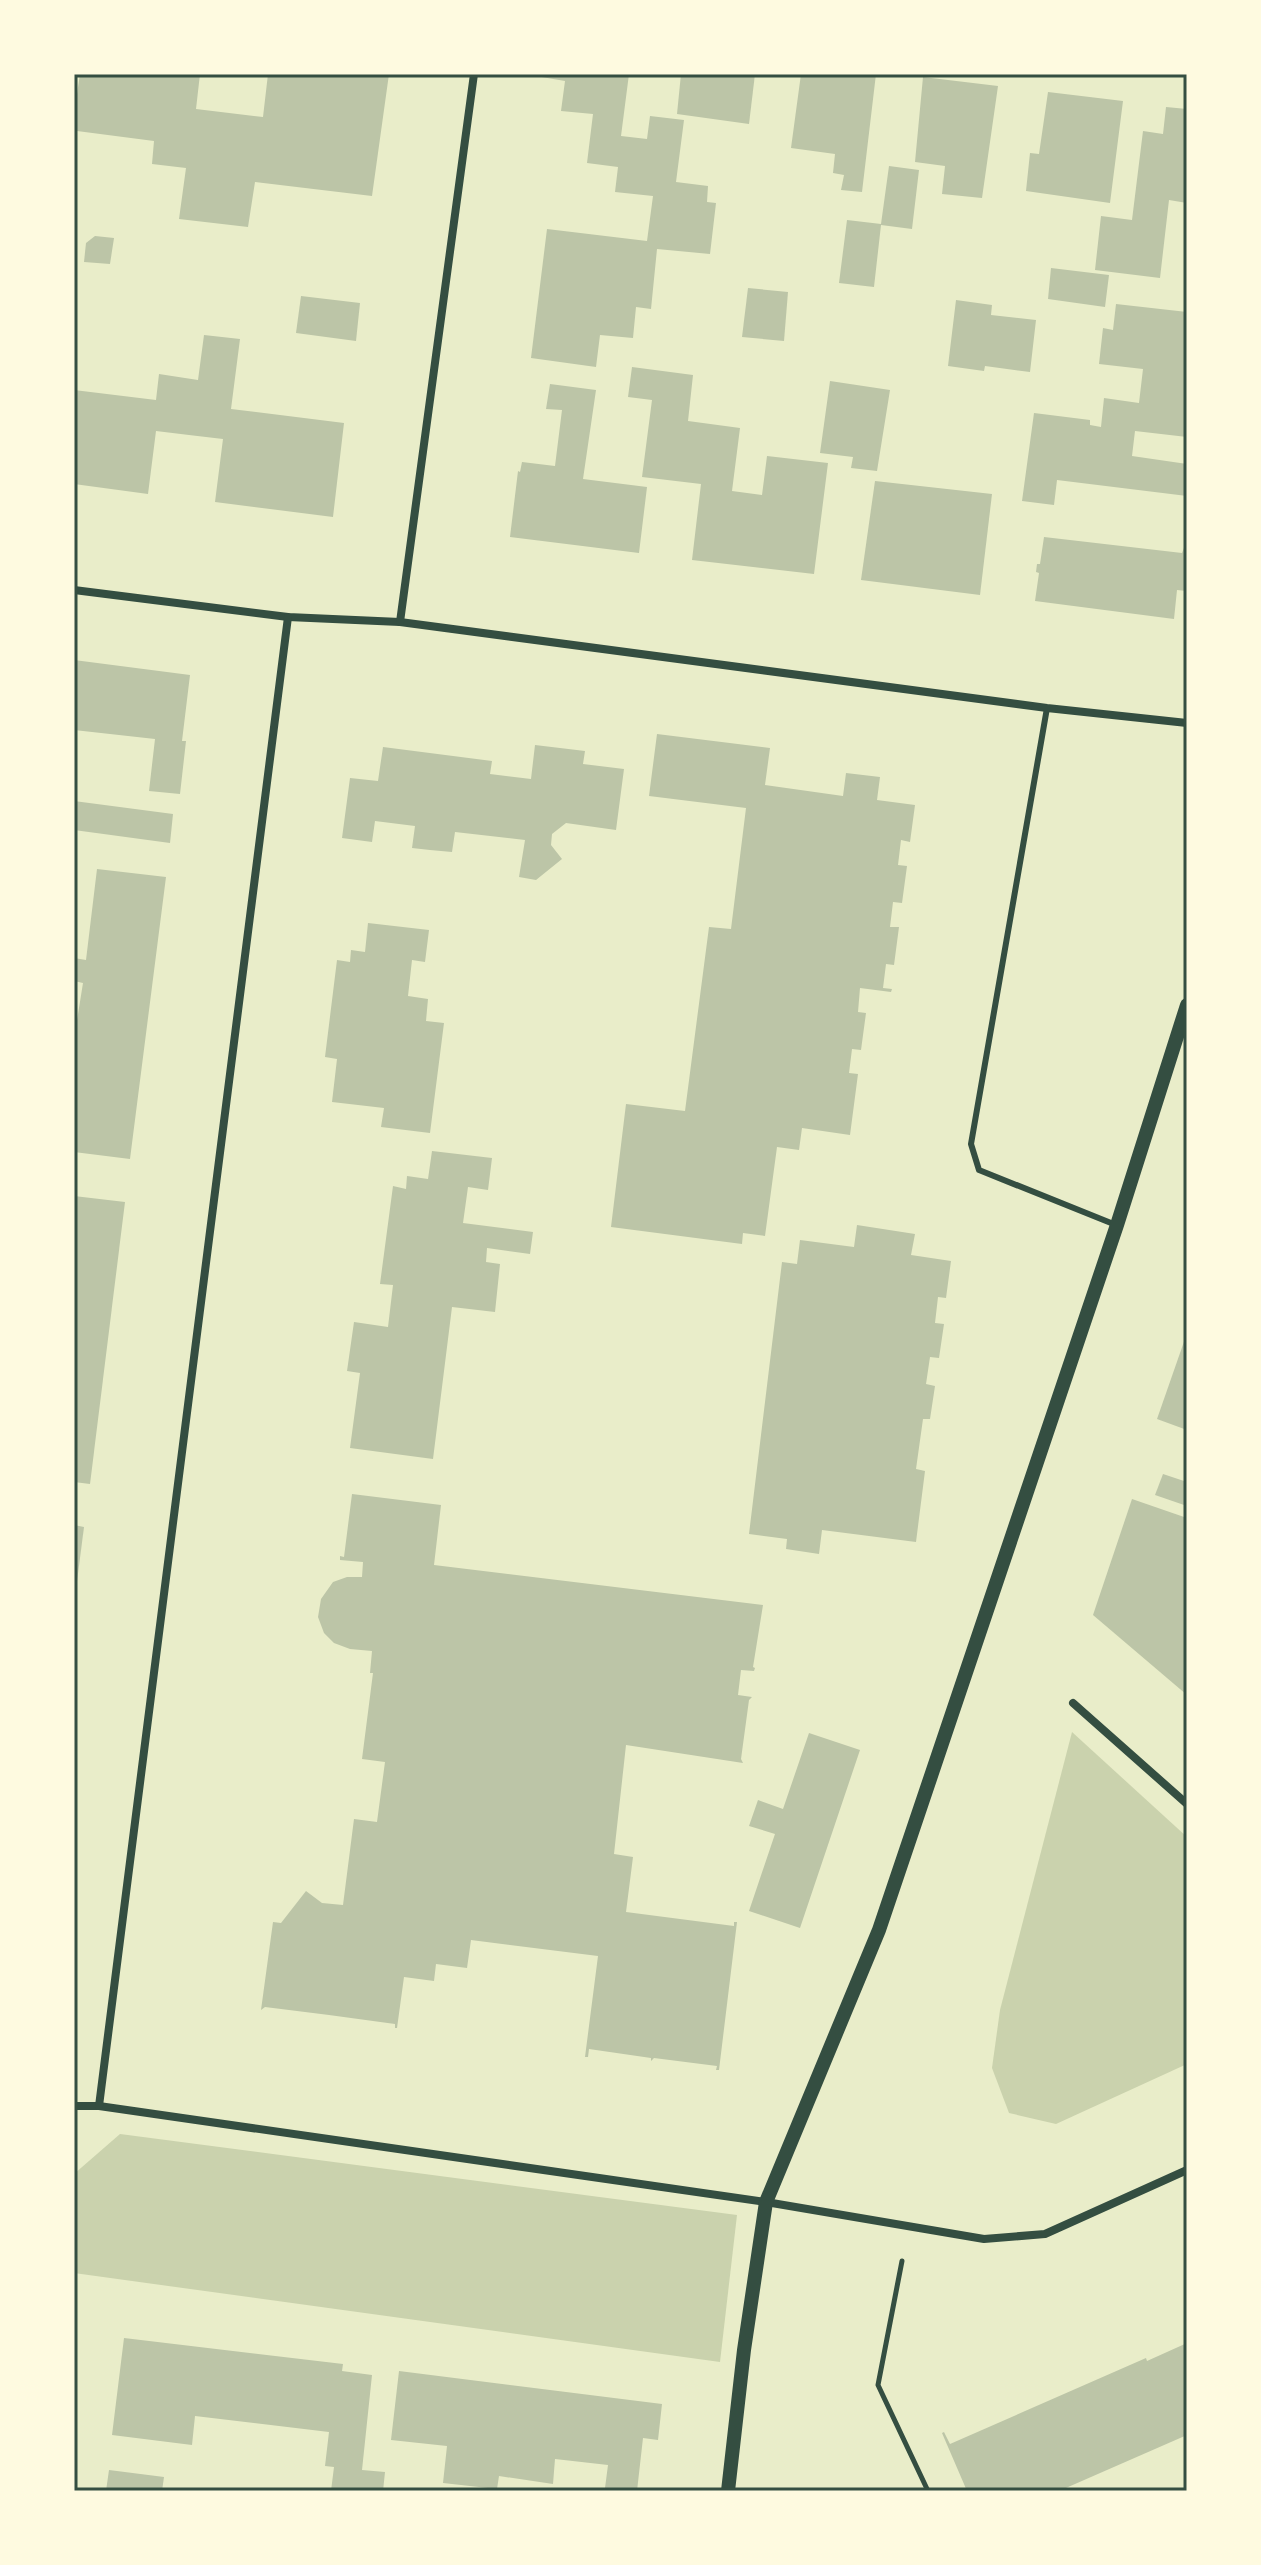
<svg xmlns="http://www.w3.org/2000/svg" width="1261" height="2565" font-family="Arial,sans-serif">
  <rect width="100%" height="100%" fill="#e9edc9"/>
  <g fill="#cad2ad">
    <path d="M1072,1732l115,105v227l-131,60 -47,-11 -17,-45 8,-58z"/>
    <path d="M120,2134l617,81 -17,147 -646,-89v-99z"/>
  </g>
  <g fill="#bcc5a7">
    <path d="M80,74h120l-4,35 67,8 5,-43h121l-17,122 -117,-14 -7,45 -69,-8 7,-51 -34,-4 2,-23 -77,-10 -3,6v-43h3z"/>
    <path d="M524,74h105l-8,62 26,3 3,-23 34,4 -8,62 32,4 -1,16 9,1 -6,51 -53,-5 -6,60 -15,-2 -3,31 -33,-3 -4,32 -65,-9 16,-129 100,12 6,-45 -38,-4 3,-25 -31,-4 6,-49 -32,-3 4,-30z"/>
    <path d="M681,74h74l-6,50 -72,-10z"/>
    <path d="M801,74h75l-14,118 -21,-2 3,-15 -11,-2 2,-19 -44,-6z"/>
    <path d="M923,77l75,9 -16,112 -40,-4 3,-28 -30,-4z"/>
    <path d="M1048,92l75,9 -13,102 -84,-12 4,-38 9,1z"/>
    <path d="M1166,107l21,2v94l-18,-3 -9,78 -65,-8 6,-54 31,4 11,-89 20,3z"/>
    <path d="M889,166l30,4 -7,59 -31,-4 -7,62 -35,-4 8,-63 34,4z"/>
    <path d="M95,236l19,2 -4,26 -26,-2 2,-19z"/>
    <path d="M1051,268l58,7 -4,32 -57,-8z"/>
    <path d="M748,288l40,4 -4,49 -42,-4z"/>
    <path d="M301,296l59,7 -4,38 -60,-8z"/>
    <path d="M956,300l36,5 -1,10 45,5 -6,52 -45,-6 -1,5 -36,-5z"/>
    <path d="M1116,304l71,8v125l-52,-6 -3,25 55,8v32l-130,-16 -3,25 -32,-4 12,-88 56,7v5l11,2 3,-29 35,5 4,-34 -44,-5 4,-36 10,2z"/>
    <path d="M204,335l36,4 -9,70 113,14 -11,94 -118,-15 8,-63 -34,-4 -33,-4 -8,63 -74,-10v-94l82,10 3,-26 39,6z"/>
    <path d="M632,367l61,8 -5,46 52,7 -8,63 30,4 5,-39 61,7 -14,111 -122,-14 9,-76 -59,-7 10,-77 -24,-3z"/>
    <path d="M830,381l60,9 -13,81 -26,-3 2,-11 -33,-4z"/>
    <path d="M550,384l46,6 -13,89 64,8 -8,66 -129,-16 8,-66 2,1 2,-10 33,4 7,-56 -16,-1z"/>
    <path d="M875,481l117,13 -12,101 -119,-15z"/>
    <path d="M1044,537l138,16 5,-13v51l-10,-1 -3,29 -139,-18 4,-28 -3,-1 1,-8h3z"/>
    <path d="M74,660l116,15 -8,66h4l-6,53 -31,-3 6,-52 -81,-9z"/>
    <path d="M657,734l113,14 -5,37 78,11 3,-23 34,4 -3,23 38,5 -5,37 -9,-2 -3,25 9,1 -5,37 -9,-1 -3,25h9l-5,38 -8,-1 -3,24 9,1 -1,3 -31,-4 -2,24 8,1 -5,37 -9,-1 -3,24 9,1 -8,61 -48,-7 -3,22 -22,-3 -12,89 -22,-3 -1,11 -131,-17 15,-123 59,7 24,-184 22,2 15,-121 -97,-12z"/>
    <path d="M535,745l50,6 -2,13 41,5 -8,61 -50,-7 -14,11 -1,11 11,14 -26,21 -17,-3 6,-37 -70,-8 -3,20 -22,-2 -18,-2 3,-22 -40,-5 -3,21 -30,-4 8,-60 28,3 5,-34 109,14 -2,13 41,5z"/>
    <path d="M74,801l99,13 -3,29 -96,-13z"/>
    <path d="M97,869l69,8 -36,282 -56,-7v-113l9,-56 -9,-2v-23l12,2z"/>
    <path d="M368,923l61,7 -4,32 -13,-2 -4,36 20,3 -2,22 18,2 -14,110 -49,-6 3,-19 -52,-6 5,-43 -12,-2 12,-97 13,2 1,-12 14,2z"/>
    <path d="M432,1151l60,7 -4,32 -20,-3 -5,36 70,9 -3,22 -43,-6 -1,14 14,2 -5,48 -43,-5 -19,152 -83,-11 10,-75 -13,-2 7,-49 34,5 5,-42 -13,-1 13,-98 13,3 1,-13 21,3z"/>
    <path d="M74,1196l51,6 -35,282 -16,-2z"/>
    <path d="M857,1225l58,9 -4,21 40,6 -5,37 -8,-1 -3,26 9,1 -5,34 -9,-1 -4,27 9,2 -5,33h-7l-7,50 9,2 -9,71 -94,-12 -3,24 -33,-5 1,-10 -38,-5 33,-272 15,2 3,-24 54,7z"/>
    <path d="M1187,1333v97l-30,-11z"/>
    <path d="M1163,1474l24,8v24l-32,-11z"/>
    <path d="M352,1494l89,11 -7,60 329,40 -10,62 2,1 -1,3 -13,-1 -3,25 14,2 -3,3 -8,59 2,4 -117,-18 -12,109 19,3 -7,55 108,14v-4h3l-18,148h-3l1,-4 -63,-8 -3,3v-3l-62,-9 -1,8h-3l13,-101 -127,-16 -4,28 -31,-4 -2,17 -30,-4 -7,51h-2v-4l-66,-9 -64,-8 -4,3 12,-88 8,1 25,-32 16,12 21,2 11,-86 23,3 8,-60 -23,-3 11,-86h-3l2,-22 -22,-2 -16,-6 -10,-10 -6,-16 3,-18 12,-17 14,-5h15l1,-15 -23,-2v-4l4,1z"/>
    <path d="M1132,1499l55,19v177l-94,-80z"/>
    <path d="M74,1525l10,2 -8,62h-2z"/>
    <path d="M809,1733l51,17 -60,178 -51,-17 26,-77 -26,-8 9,-26 25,9z"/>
    <path d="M124,2338l219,26 -1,7 30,4 -10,95 23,2 -2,19h-52l3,-24 -9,-1 4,-34 -134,-16 -3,29 -80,-10z"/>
    <path d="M1187,2343v92l-128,56h-92l-25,-58 2,-1 6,12 196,-86 1,3z"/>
    <path d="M399,2371l263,33 -4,36 -15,-2 -6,53 -32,-3 3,-23 -53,-6 -2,25 -54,-8 -2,13 -54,-6 4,-37 -56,-6z"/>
    <path d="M109,2470l55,7 -2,14h-56z"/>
  </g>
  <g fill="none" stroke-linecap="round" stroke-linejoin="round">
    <path stroke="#344e41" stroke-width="5" d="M902,2261l-24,124 50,106"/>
    <path stroke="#344e41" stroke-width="6" d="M1047,708l-76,436 8,26 137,55"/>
    <g stroke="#344e41" stroke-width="8">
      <path d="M74,590l214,27 112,5 647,86 140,15"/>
      <path d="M400,622l74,-548"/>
      <path d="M1073,1703l114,101"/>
      <path d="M74,2106h25l667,96 218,37 61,-5 142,-64"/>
      <path d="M99,2106l189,-1489"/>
    </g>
    <path stroke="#344e41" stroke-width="14" d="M728,2491l16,-141 22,-148 113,-272 238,-705 70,-220"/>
  </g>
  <rect width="1261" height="2565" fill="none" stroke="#fefae0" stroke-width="152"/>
  <rect x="76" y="76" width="1109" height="2413" fill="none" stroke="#344e41" stroke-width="3"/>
</svg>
